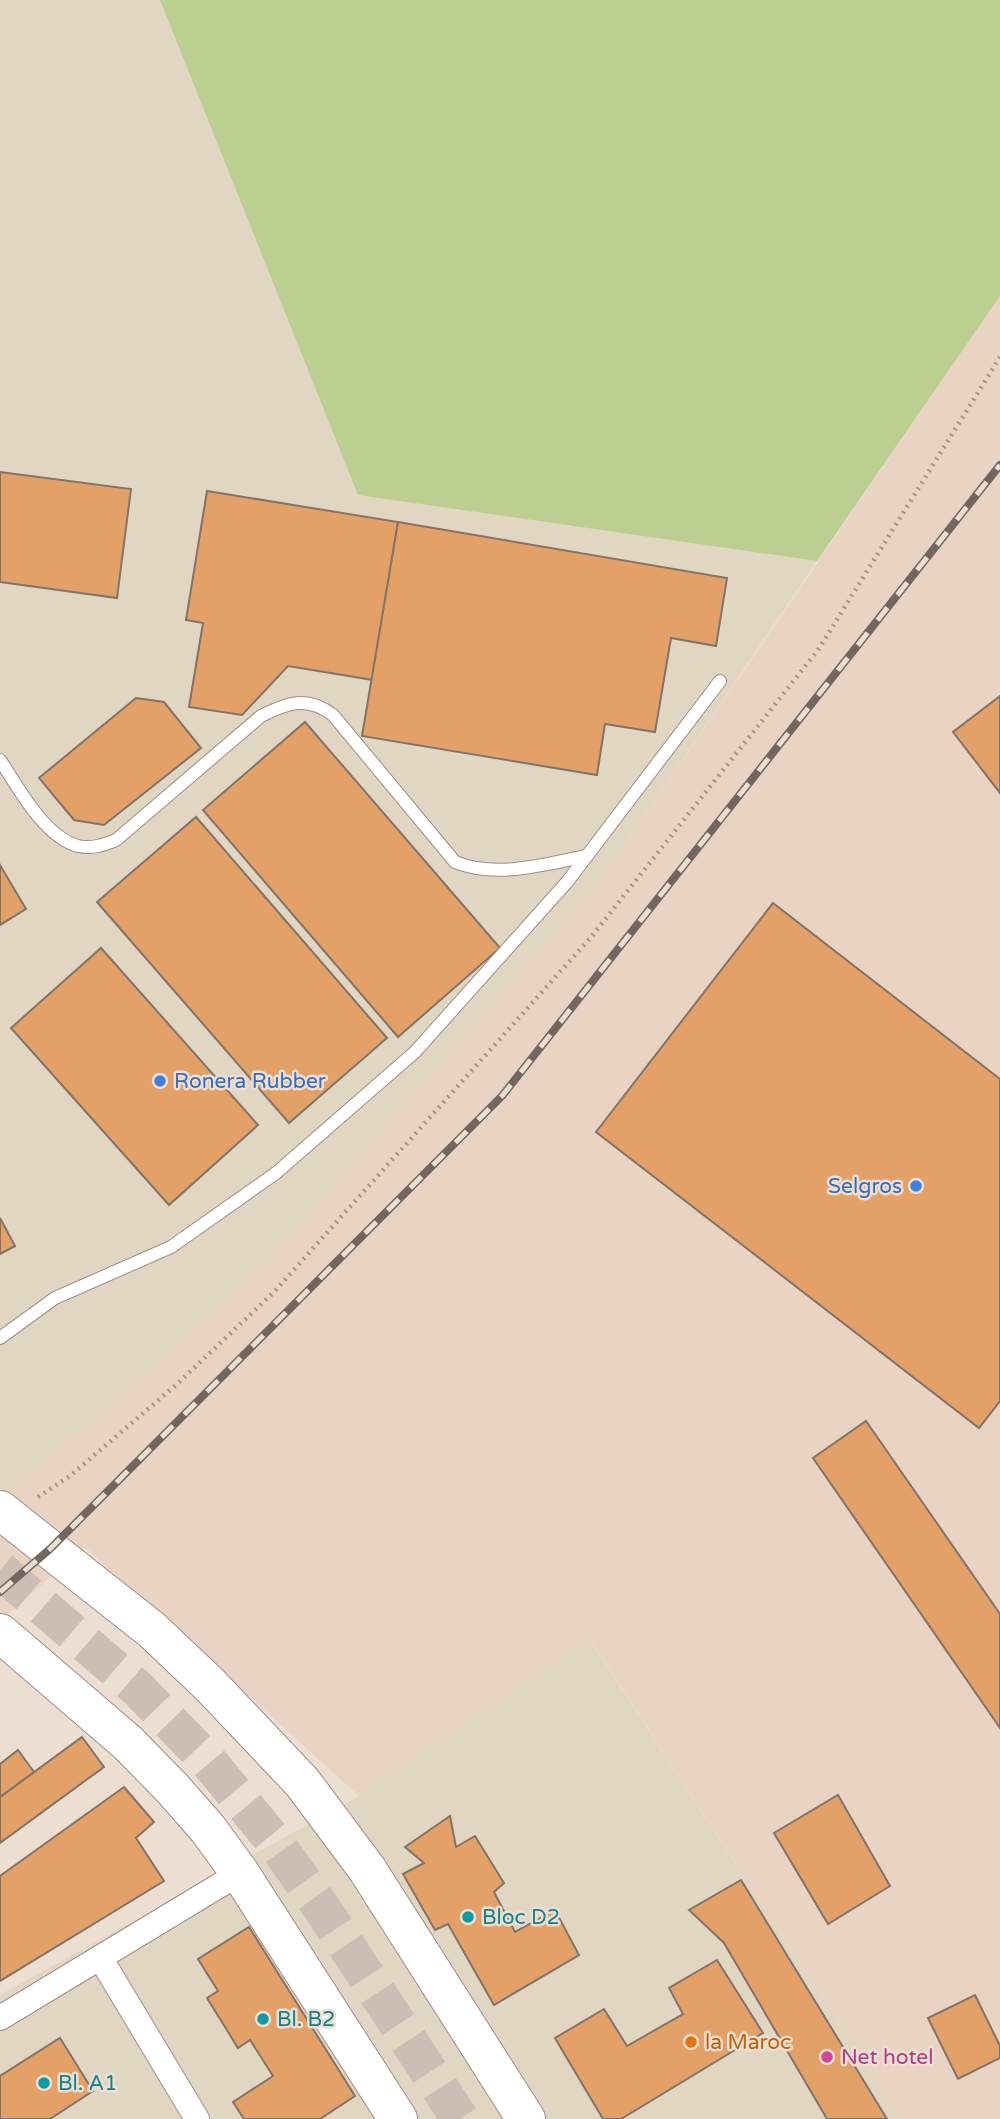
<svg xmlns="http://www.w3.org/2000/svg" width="1000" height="2119" font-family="'Varela Round',sans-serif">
  <rect width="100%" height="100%" fill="#edded2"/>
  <path fill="#e9d3c2" d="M1000,296v1823h-99l-310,-479 -232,156 -274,-249 -85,74v-114l9,-18 88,-70 503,-538z"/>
  <g fill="#e1d6c1">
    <path d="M0,0h160l198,495 459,66 -217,320 -328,376 -175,162 -88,70 -9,18z"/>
    <path d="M590,1640l311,479h-901v-124l359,-199z"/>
  </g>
  <path fill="#bacf90" d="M160,0h840v296l-183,265 -459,-66z"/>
  <g fill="#e3a067" stroke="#82746a" stroke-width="2">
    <path d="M0,472l131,17 -14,109 -117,-16z"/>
    <path d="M207,491l191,31 -25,158 -85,-14 -46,49 -53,-8 14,-84 -17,-3z"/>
    <path d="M398,522l329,56 -11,68 -45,-8 -16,94 -50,-8 -8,51 -235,-39z"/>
    <path d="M1000,696v97l-47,-61z"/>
    <path d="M136,698l28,4 37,46 -97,77 -30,-5 -35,-42z"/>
    <path d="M305,722l195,226 -102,89 -195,-227z"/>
    <path d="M196,817l191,221 -98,85 -192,-221z"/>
    <path d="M0,865l26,44 -26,16z"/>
    <path d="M773,903l227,176v322l-21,27 -383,-296z"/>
    <path d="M101,948l157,177 -89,80 -158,-177z"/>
    <path d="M0,1218l15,28 -15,8z"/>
    <path d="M866,1421l134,193v114l-187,-270z"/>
    <path d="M82,1737l22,30 -104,76v-46z"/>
    <path d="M18,1750l16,22 -34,25v-33z"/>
    <path d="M124,1787l30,35 -18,16 28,43 -164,100v-105z"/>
    <path d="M838,1795l52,91 -62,38 -54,-91z"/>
    <path d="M450,1816l6,31 19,-11 29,47 -10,9 21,40 40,-22 24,45 -85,50 -46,-81 -13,6 -32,-56 21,-11 -19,-16z"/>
    <path d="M741,1880l146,239h-60l-103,-176 -35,-33z"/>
    <path d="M249,1927l106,169 -35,23h-76l-11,-17 40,-26 -23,-36 -12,8 -31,-50 11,-7 -20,-32z"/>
    <path d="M717,1960l46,73 -142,86h-18l-48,-81 49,-29 23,37 56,-32 -14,-26z"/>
    <path d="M975,1995l25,51v12l-42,21 -30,-61z"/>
    <path d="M60,2038l33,53 -43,28h-50v-43z"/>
  </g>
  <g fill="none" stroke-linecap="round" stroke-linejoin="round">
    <path stroke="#ccbeb4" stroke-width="38" stroke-dasharray="38 19" stroke-linecap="butt" d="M0,1570l137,118 71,73 66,80 47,66 139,212"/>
    <defs>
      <g id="lane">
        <path d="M0,760c18,27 44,77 78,86 14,3 26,-1 38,-6l145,-124c26,-13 46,-21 72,-1l122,147c42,17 90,2 132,-6"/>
        <path d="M0,1338l55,-40 116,-51 105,-74 139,-121 152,-170 153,-201"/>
      </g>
      <g id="street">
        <path d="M101,1959l96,160"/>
        <path d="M0,2018l240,-145"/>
      </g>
      <g id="highway">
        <path d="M0,1510l152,120 58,55 92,97 65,87 159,250"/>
        <path d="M0,1633l128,110 44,45 36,41 32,44 158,246"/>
      </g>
    </defs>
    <use href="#lane" stroke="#9d8f84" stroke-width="14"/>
    <use href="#street" stroke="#9d8f84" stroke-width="26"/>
    <use href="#highway" stroke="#9d8f84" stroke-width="40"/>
    <path stroke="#a2978d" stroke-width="4.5" stroke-dasharray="2 5" stroke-linecap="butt" d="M38,1497l32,-21 106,-91 98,-93 318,-356 226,-286 182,-293"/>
    <use href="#lane" stroke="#fff" stroke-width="12"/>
    <use href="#street" stroke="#fff" stroke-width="24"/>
    <use href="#highway" stroke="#fff" stroke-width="38"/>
    <defs>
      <path id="rail" d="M0,1592l50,-43 452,-453 498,-631"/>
    </defs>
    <use href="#rail" stroke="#716760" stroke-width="8"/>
    <use href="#rail" stroke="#edded2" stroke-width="5" stroke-dasharray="16" stroke-linecap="butt"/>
  </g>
  <g fill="#3f7fe0" stroke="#edded2" stroke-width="2.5">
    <circle cx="160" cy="1081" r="7"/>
    <circle cx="916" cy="1186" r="7"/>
  </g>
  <g fill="#0f9aa8" stroke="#edded2" stroke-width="2.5">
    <circle cx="468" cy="1917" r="7"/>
    <circle cx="263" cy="2019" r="7"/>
    <circle cx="44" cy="2083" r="7"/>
  </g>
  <circle fill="#e8710a" stroke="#edded2" stroke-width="2.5" cx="691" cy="2042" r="7"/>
  <circle fill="#d1479c" stroke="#edded2" stroke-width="2.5" cx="827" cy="2057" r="7"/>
  <g text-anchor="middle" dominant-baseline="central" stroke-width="5" stroke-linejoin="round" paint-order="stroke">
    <g font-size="21" fill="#366cbe" stroke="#edded2" text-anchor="start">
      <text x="174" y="1081">Ronera Rubber</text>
      <text x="902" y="1186" text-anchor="end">Selgros</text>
    </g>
    <g font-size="21" fill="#0d838f" stroke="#edded2" text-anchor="start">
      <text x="482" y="1917">Bloc D2</text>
      <text x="277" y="2019">Bl. B2</text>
      <text x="58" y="2083">Bl. A1</text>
    </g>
    <g font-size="21" fill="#c56008" stroke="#edded2" text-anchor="start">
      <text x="705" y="2042">la Maroc</text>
    </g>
    <g font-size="21" fill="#b23c85" stroke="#edded2" text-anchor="start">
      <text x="841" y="2057">Net hotel</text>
    </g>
  </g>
</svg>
